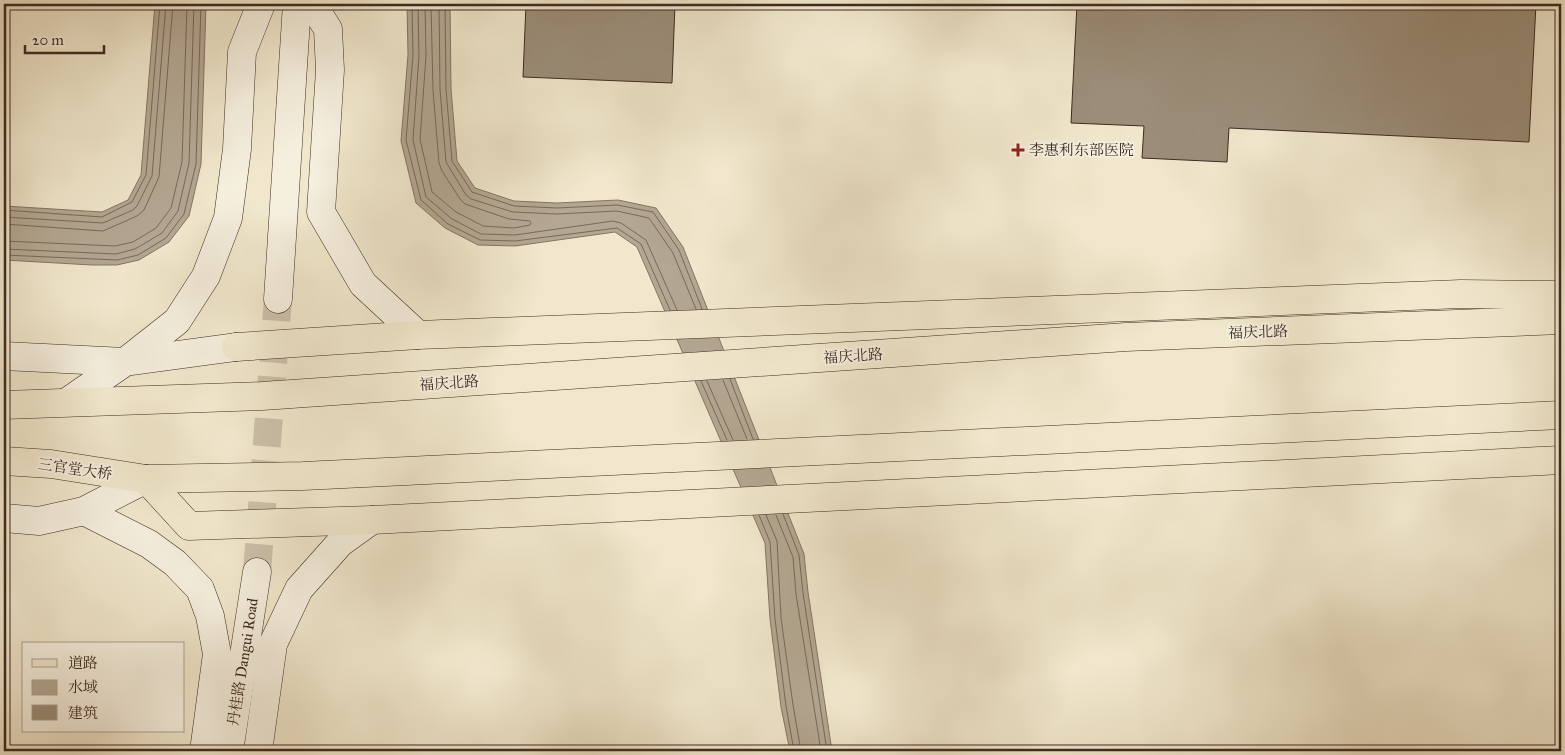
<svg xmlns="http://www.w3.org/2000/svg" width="1565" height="755" font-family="'IM FELL Great Primer','Noto Serif SC',serif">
  <rect width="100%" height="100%" fill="#f0e7cc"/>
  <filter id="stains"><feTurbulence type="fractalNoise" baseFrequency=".004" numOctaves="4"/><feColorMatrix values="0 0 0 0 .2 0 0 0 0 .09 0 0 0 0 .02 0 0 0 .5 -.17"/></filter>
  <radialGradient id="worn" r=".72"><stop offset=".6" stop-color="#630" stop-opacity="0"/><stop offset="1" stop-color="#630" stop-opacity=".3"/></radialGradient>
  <g fill="#b3a792" stroke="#847564">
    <path d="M155,4h51l-5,160 -12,52 -20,26 -30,18 -22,5h-25l-88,-5v-54l98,6 26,-12 13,-25z"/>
    <path d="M407,4h43l1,85 6,72 18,27 39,13 43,2 61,-3 38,8 27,39 121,307 4,38 24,159h-42l-9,-44 -11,-88 -5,-76 -128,-296 -22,-15 -100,14 -37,-1 -33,-17 -29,-25 -15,-62 7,-86z"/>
  </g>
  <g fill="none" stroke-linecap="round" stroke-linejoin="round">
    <g stroke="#786959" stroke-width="1">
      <path d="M412,4l1,51 -7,85 15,60 27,24 32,16 35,1 102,-13 24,16 29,66"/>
      <path d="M418,4l1,52 -6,84 13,57 26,22 29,15 34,1 98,-14 8,2 25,17 31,70"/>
      <path d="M425,4l1,52 -6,83 12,53 24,20 27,14 31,2 16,-3 1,-2 -1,-2 -21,-2 -44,-15 -5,-5 -18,-28 -3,-8 -6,-73 -2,-86"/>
      <path d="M439,4l1,85 6,73 20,33 5,4 42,13 44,2 60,-3 32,7 24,35 23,56"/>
      <path d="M445,4l1,85 6,72 20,31 42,14 43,2 60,-3 36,7 26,38 23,59"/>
      <path d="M4,210l98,7 30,-15 14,-27 14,-171"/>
      <path d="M4,217l99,6 30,-13 4,-4 15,-30 14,-172"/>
      <path d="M4,224l99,7 34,-15 7,-6 15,-33 14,-173"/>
      <path d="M4,241l111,5 18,-4 23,-14 15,-20 11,-46 5,-158"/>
      <path d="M4,249l112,5 19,-5 27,-16 16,-22 11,-48 5,-159"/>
      <path d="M4,255l113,5 21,-5 28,-17 18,-24 12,-50 5,-160"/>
      <path d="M730,379l23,60"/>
      <path d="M723,380l24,59"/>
      <path d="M701,381l26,59"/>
      <path d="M707,381l26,59"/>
      <path d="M783,514l16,41 4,38 24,158"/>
      <path d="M759,515l11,27 5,77 11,87 8,45"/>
      <path d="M766,515l11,26 4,77 12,87 8,46"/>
      <path d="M776,515l17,42 3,37 25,157"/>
    </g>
  </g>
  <g fill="#9b8d79" stroke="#3e2b20">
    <path d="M526,4h149l-3,79 -149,-6z"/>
    <path d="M1077,4h459l-7,138 -300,-14 -2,34 -85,-4 2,-32 -73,-3z"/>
  </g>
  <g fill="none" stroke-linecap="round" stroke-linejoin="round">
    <path stroke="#ccc1aa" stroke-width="28" stroke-dasharray="28 14" stroke-linecap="butt" d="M257,572l21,-273"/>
    <defs>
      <g id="secondary">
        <path d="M312,4l16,25 2,41 -9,142 42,72 55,51"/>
        <path d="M278,299l19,-295"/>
        <path d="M4,356l121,6 52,-41 29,-45 22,-58 9,-69 5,-97 19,-48"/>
        <path d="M67,402l58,-40 111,-15"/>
        <path d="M84,511l65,33 26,19 25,26 10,27 7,38 -13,97"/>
        <path d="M4,518l35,3 45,-10 62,-32"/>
        <path d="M229,751l28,-179"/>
        <path d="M258,751l15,-107 26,-55 41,-46 32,-23"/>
      </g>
      <g id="primary">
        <path d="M236,347l182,-12 1043,-41 100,1"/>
        <path d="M4,405l258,-9 864,-59 435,-17"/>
        <path d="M4,461l47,3 95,15 157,-3 1258,-61"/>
        <path d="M146,479l43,47 183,-6 1189,-60"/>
      </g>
    </defs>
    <use href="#secondary" stroke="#3e2b20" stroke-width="29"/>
    <use href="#primary" stroke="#3e2b20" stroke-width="29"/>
    <use href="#secondary" stroke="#f5efde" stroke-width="28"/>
    <use href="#primary" stroke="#f0e7cc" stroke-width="28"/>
  </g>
  <path fill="#8f2418" stroke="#f5efde" stroke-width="2" d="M1015.5 142.5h5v5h5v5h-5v5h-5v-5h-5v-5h5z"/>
  <g text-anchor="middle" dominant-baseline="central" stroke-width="4" stroke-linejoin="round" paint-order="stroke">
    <g font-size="15" fill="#3e2b20" stroke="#f5efde" text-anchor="start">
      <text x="1029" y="150">李惠利东部医院</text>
    </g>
    <g font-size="15" fill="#3e2b20" stroke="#f5efde">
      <text transform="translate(1258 332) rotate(-2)">福庆北路</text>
      <text transform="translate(853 356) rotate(-4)">福庆北路</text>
      <text transform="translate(449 383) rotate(-4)">福庆北路</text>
      <text transform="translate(75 469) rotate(8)">三官堂大桥</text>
      <text transform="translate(243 662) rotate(-81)">丹桂路 Dangui Road</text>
    </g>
  </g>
  <rect width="1565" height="755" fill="none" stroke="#f0e7cc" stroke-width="20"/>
  <rect x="5" y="5" width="1555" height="745" fill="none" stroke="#3e2b20" stroke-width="2.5"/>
  <rect x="10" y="10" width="1545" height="735" fill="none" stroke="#3e2b20"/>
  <rect x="22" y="642" width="162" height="90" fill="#f5efde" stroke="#aca192"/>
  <rect x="32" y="659" width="25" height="8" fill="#f0e7cc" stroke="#aca192"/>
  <text x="68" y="668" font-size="15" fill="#3e2b20">道路</text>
  <rect x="32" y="680" width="25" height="15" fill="#b3a792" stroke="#aca192"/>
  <text x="68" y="692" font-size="15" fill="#3e2b20">水域</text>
  <rect x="32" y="705" width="25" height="15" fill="#9b8d79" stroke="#aca192"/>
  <text x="68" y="718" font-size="15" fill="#3e2b20">建筑</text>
  <path d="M25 45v8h79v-8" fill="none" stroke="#3e2b20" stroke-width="2.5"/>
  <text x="32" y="45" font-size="15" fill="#3e2b20" stroke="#f5efde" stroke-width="4" paint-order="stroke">20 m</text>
  <rect width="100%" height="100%" filter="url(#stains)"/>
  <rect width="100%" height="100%" fill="url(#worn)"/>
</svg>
